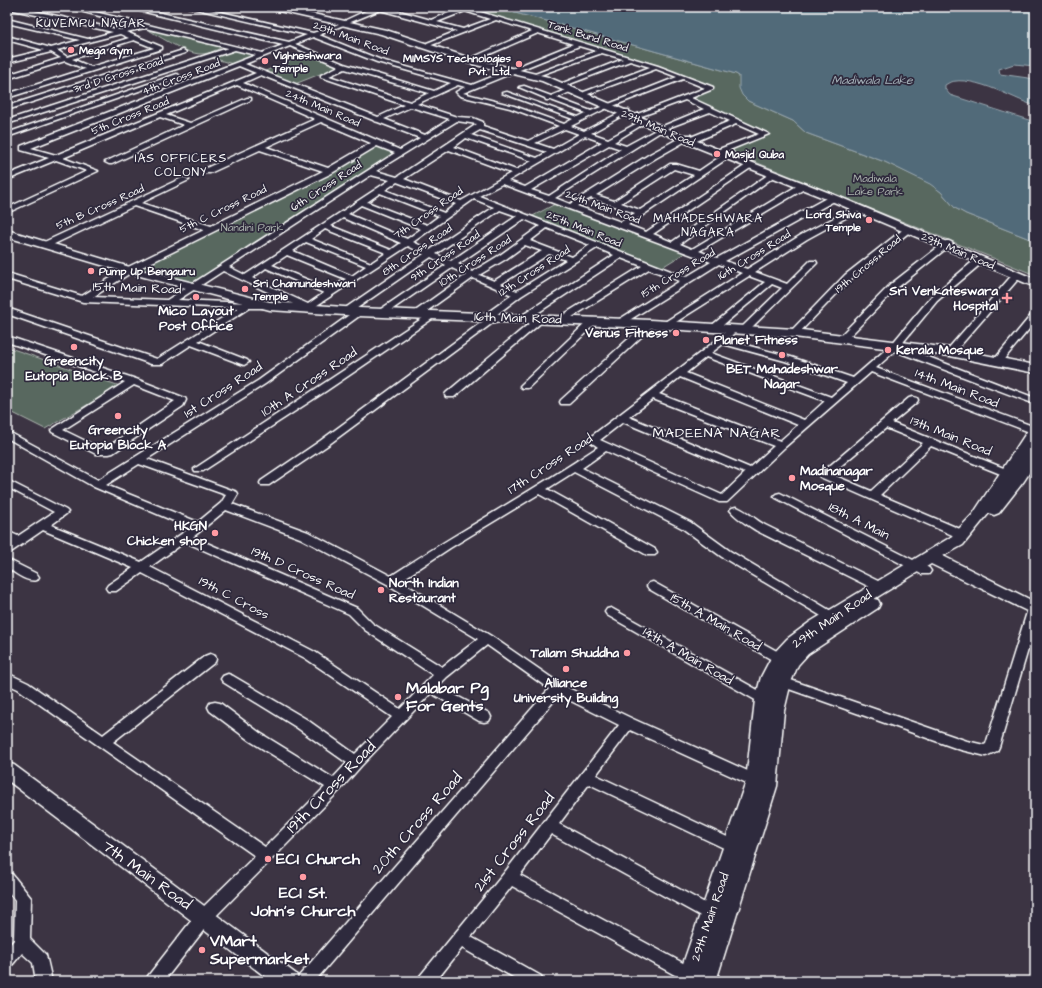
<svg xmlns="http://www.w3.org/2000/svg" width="1042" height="988" font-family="'Architects Daughter',sans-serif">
  <rect width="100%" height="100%" fill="#3c3443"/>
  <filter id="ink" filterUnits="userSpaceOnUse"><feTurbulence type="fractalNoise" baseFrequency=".025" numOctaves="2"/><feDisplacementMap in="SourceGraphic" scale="8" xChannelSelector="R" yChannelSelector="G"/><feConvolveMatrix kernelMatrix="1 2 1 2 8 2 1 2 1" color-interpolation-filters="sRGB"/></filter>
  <g filter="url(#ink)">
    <g fill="#58685f" stroke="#acb4af">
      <path d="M463,7h28l60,15 185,52 3,2 9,25 45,20 13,12 79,29 46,22 10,8 14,16 11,6 69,27v34l-307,-124 40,-17 -77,-36 23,-10 -54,-21z"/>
      <path d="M152,28l73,18c-7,3 -16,8 -24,8 -15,0 -41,-17 -54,-25z"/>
      <path d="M235,48l27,7 -26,10 -27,-8z"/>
      <path d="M306,54l34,12 -45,18 -32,-12z"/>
      <path d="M376,144l20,9 -204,131 -59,-15z"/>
      <path d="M557,203l131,48 -29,18 -130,-51z"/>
      <path d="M7,347l113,39 -75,43 -38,-19z"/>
    </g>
    <path fill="#516a79" stroke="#97a6af" d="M491,7h544v59l-21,-2 -15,5 1,5 35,5v27c-21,-7 -70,-36 -90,-21v4l5,6 85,27v119l-69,-27 -11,-6 -14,-16 -11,-8 -45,-22 -79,-29 -13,-12 -45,-20 -6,-6 -3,-7v-12l-3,-2 -185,-52z"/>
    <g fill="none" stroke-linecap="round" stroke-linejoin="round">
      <defs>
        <g id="street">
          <path d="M7,7h10l103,23 17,-4 -72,-19h10l187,46 21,-8 -159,-38h11l154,35 18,-7 -119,-28h11l114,26 32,-11 1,-2 28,-13h11l46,13 28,-11 -4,-2h9l194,59 55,21v2l-22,9 78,36 -47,19 -4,-2 1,-2 40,-15 -23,-10 -44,19 -6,-2 -30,17 -60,37 18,6 56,-37h6l23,7 28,-19h6l1,2 -106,71 18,7 103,-69 4,2 -1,2 -99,67 19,8 100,-70 4,2 -1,2 -95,68 12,5 108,-65h6v4l-107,63 18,7 113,-62h6v4l-111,61 22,8 54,-34 54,-28h3l4,2 -55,30 -52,33 32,12 23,-23h6l1,2 -70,69 -3,1 -5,-3 2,-2 41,-40 -10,-4 -55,46h-6l-2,-2 2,-2 54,-44 -16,-6 -81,51h-6l-2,-2 82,-52 -23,-9 -96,60 -3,1 -5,-3 65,-41 -31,-12 -85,53h-6l-2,-2 2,-2 84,-52 -21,-8 -94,62h-6l-2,-2 2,-2 93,-61 -17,-7 -76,48 -25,19 4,2 -2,2 -170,126 -59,40h-8l-1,-2 1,-2 59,-40 166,-122 -4,-2 2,-2 28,-20 -39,-17 -53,38h-6l-2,-2 2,-2 52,-37 -14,-7 -68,47h-6l-2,-2 2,-2 68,-46 -15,-8 -81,56h-6l-2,-2 2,-2 80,-55 -16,-8 -100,65 -85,-40 -45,29 92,4 1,2 -1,2h-21l-51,33 49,19 2,2 -5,3 -53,-20 -29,19h-11l-144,-50v-6l150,51 81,-51 -155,-6 -76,-23v-6l75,23 44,-28 78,-38 -70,-24 -86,41h-6l-1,-2 1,-2 140,-65h3l4,2 -48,23 70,23 112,-55 -63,-21 -50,23h-6v-4l111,-50 -78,-34 -71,30 24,8 57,-25h4v2l-139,64h-3l-4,-2 79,-37 -24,-8 -97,41 35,13 -91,42v-5l80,-37 -31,-11 -49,20v-5l42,-17 -28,-8v-4l235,-91 -21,-5 -228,74v-4l221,-72 -83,-20 -19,4 36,15v2l-155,49v-4l78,-25 -20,-8 -58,18v-4l54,-17 -10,-6 -44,11v-4l37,-9 -37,-10v-4l44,12 29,-8 -73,-17v-4l81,20 25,-7 -104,-23zM380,10l77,21 -30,12v2l2,1 67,-26 36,11 -65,29v2l2,1 69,-30 35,11 -101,41 -91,-25 -62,-25zM465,11l25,8 -27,10 -26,-7zM120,34l9,4 -62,19 -10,-7zM313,37l64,25 74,21 -17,8 -90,-27 -49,-20zM134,40l20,8 -63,19 -19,-8zM290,46l49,20 -18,9v2l83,28 -26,12 -133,-53zM579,46l17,5 -61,23 5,1 62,-22 21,6 -60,24v2h4l63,-24 20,6 -66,25v2h4l68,-25 21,8 -86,34 -34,-13 15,-7v-2h-4l-17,7 -27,-10 -5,1 26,11 1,2h5l35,13 -8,4 -71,-25 -5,1 71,26 -9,5 -50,-18 -51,-13zM239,66l17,7 -200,82 -25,-7zM345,69l84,24 -19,9 -81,-26zM261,75l112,45 1,1 4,1 42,16 -20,12 -157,-67zM683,79l22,9 -70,27v2h4l46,-17 19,9 -41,17 -37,20 -12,-4 31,-19v-2h-4l-33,18 -17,-6 38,-21v-2h-4l-41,21 -13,-5 38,-19 4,-1zM458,85l7,2 -9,5 4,4 50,12 49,18 -31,15 -45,-15v-4l-10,-4 -16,-1 -40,-13zM411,107l39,12 -25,16 -41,-16zM710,112l20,9 -39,16v-2h-6l-35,19 -80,50 -15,-6 110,-69zM457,121l20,3 -80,53 -21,-6zM321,122l50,21 -43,25 -62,-21zM565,129l14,5 -26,15 -18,-6zM480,130l67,22 -10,6 -66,-23zM585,136l17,6 -77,45 -17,-6zM466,138l66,23 -16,9 -62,-23zM609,145l12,4 -72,47 -18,-6zM377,146l18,7 -228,147 -74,-3 39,-25 200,-99zM449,150l62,23 -50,28 -57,-22zM674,169l20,6 -54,35 -19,-7zM371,175l19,5 -145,95 -16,-8zM397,182l59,22 -12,9 -59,-23zM502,184l209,78 -25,15 -207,-81zM380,193l59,23 -12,9 -60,-23zM591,198l44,15 -14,9 -44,-16zM474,199l20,8 -64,43 -17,-8zM361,205l60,24 -14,10 -59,-25zM500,210l17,6 -66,45 -15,-7zM343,218l58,25 -10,7 -60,-24zM524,219l16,7 -40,29 -28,17 -14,-8zM547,228l43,17 -18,12 -42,-16zM325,229l61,24 -15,10 -60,-24zM306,242l60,24 -14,10 -59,-25zM525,245l17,6 -48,30 -15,-6 27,-16zM549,254l17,6 -49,31 -16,-7zM287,255l59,24 -16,10 -58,-24zM266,268l58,25 -16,11 -56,-26z"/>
          <path d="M183,50l3,2 -1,1 -178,57v-4z"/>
          <path d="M177,74l2,1v2l-172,60v-4z"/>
          <path d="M905,228h3l4,2 -61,49 -54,56h-6l-2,-2 2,-2 54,-56z"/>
          <path d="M946,241h3l4,2 -56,45 -51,52h-6l-2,-2 2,-2 51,-52z"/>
          <path d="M980,257l4,3 -1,2 -46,39 -37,45 135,52v6l-140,-53 -19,17 159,59v7l-164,-62 -86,75 -58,55h-8l-113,-51 -24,17 108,54 40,29 106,63 2,3 -2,3 -4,1 -4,-1 -106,-63 -40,-29 -108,-56 -27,17 108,60 2,3 -2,3h-8l-108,-61 -89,54 -50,33 91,55 71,49 71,34 128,58 2,4 -2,4 -5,2 -5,-2 -121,-55 -34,45 144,68 2,4 -2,4 -5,2 -5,-2 -141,-67 -30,40 157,85 3,5 -3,5 -5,2 -5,-2 -155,-85 -31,41 176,95 2,5 -2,5h-12l-172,-94 -41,51 70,39 2,5h-23l-58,-33 -26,33h-18l2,-5 85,-104 114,-147 -60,-30 -244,286h-18l2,-5 250,-287 -62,-44 -40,32 -9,9 51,27 2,4 -2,4 -5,1 -5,-1 -48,-28 -70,73 -21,24 -130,132 -46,59h-18l2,-5 50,-64 57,-56 -237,-167 -11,-5v-11l21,10 75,52 102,-79 5,-2 5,2 1,3 -1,3 -102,80 152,105 60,-60 -75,-46 -40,-30 -2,-4 2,-4 5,-1 5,1 40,30 73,45 14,-15 -51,-36 -73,-45 -2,-3 2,-3 5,-2 5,2 73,43 49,35 37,-37 -87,-59 -163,-85 -26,18h-8l-2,-3 2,-3 25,-17 -90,-38 -32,22 -4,1v-9l3,-3 -3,-1v-9l11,5 36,-24 -47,-25v-7l59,30 2,2 -2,2 -15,11 90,37 49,-34 -96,-41 -87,-49v-7l91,49 161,-100 97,-70h6l2,2 -2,2 -97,70 -118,75 90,33 1,2 -6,10 76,28 83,44c68,-45 139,-83 207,-129l-10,-7 1,-2 129,-99 12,-12h6l2,2 -11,11 64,17 62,21 38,-33 40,-48 46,-39zM723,344l62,17 62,22 -16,14 -120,-44zM706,357l119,44 -21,19 -118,-47zM680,377l118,48 -18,16 -121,-47zM653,399l121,47 -24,22 -121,-51zM623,422l122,51 -23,22 -122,-55zM139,464l87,31 -5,8 -23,19 -92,-37zM226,510l74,28 87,46 91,55 -36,28 -69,-43 -16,-16 -164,-71zM185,542l164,72 16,16 68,45 -33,34 -85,-57 -165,-85z"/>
          <path d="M1017,272l4,3 -1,2 -67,77h-6l-2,-2 2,-2 67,-77z"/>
          <path d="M432,312l3,1 2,2 -2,2 -109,74 -123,80h-8l-1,-2z"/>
          <path d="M1035,313v9l-35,42h-6l-2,-2 2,-2 38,-46z"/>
          <path d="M540,316l3,1 2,2 -2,2 -89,76h-8l-1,-2 1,-2 91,-76z"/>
          <path d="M593,318l5,3 -2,2 -68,65h-6l-2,-2 2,-2 68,-65z"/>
          <path d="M650,321l3,1 2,2 -2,2 -84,78h-8l-1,-2 1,-2 86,-78z"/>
          <path d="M7,336l129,43 49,19 1,2 -3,6 -70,47 -4,1h-13l-44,-22 -1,-2 74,-48 -118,-40zM134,385l41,16 -69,47 -4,1 -39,-19z"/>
          <path d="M913,397l4,1 1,2 -1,2 -25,21 119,48 1,2 -5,3 -4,-1 -72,-29 -51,49 87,37 2,3 -2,3h-8l-139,-61 -1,-2 90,-77zM886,428l37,15 -52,48 -40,-17z"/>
          <path d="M780,493l149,75 2,3 -2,3h-8l-145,-76 -2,-2 2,-2z"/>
          <path d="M736,507c7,1 21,14 29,18l119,59 2,3 -2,3h-8l-119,-59c-9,-6 -20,-12 -27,-21l2,-2z"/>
          <path d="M7,559l30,15 2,3 -2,3c-10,3 -21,-7 -30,-12z"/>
          <path d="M653,582l131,73 1,3 -1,3 -5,2 -5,-2 -125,-72 -2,-3 2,-3z"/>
          <path d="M1035,605v21l-36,121 -2,4 -11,5 -25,-6 -189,-67 -2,-3 2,-3 5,-2 5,2 185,64 17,4 2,-1 42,-135 2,-3z"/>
          <path d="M611,608l163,91 2,3 -2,3 -5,2 -5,-2 -157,-90 -2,-3 2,-3z"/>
          <path d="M7,873l5,1 19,24 -1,41 16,16 6,26h-16l-3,-18 -11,-10 -9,11 -6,2v-18l7,-8 1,-40 -8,-10z"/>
        </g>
        <g id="secondary">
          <path d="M266,7h15l105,23 84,28 78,19 144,62 145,57 198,83v8l-206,-87 -143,-57 -144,-62 -78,-19 -83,-28 -111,-25z"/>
          <path d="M7,230l126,38 137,34 89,6 291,12 144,9 156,19 85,17v8l-85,-17 -156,-19 -144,-9 -291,-12 -89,-6 -145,-38 -118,-35z"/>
          <path d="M1035,426v15l-5,8 5,-1v16l-11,17 -25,32 -5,2 -5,-2 -26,32 -20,11 92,46v13l-104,-51 -57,35 4,1 2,4 -2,4 -70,46 -10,11 -7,17 -7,29 -7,75 -61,195h-39l69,-200 9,-81 6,-23 12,-23 14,-15 23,-17 141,-85 22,-23 57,-87z"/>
          <path d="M7,763l7,2 282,209 3,7h-28l-264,-201z"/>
        </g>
      </defs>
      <use href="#street" stroke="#fff" stroke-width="3"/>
      <use href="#secondary" stroke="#fff" stroke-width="3"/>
      <use href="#street" fill="#2f2a3d" fill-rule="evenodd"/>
      <use href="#secondary" fill="#2f2a3d" fill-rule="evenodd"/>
    </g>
  </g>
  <g fill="#ff9aa2" stroke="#2f2a3d" stroke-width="1.5">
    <circle cx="71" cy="50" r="4"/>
    <circle cx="265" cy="61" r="4"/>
    <circle cx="519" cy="64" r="4"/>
    <circle cx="717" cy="154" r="4"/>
    <circle cx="869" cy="220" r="4"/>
    <circle cx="91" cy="271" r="4"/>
    <circle cx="245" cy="289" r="4"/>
    <circle cx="196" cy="297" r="4"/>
    <path d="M1005 292h4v4h4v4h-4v4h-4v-4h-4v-4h4z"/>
    <circle cx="676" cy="333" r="4"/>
    <circle cx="706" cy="340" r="4"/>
    <circle cx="74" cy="347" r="4"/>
    <circle cx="888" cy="350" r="4"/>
    <circle cx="782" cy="355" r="4"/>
    <circle cx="118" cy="416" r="4"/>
    <circle cx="792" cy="478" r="4"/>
    <circle cx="215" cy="533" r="4"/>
    <circle cx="381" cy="590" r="4"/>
    <circle cx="627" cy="653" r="4"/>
    <circle cx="566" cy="669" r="4"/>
    <circle cx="398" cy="697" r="4"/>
    <circle cx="268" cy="859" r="4"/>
    <circle cx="303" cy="877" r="4"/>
    <circle cx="202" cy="950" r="4"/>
  </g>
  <g text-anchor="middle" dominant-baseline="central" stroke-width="3.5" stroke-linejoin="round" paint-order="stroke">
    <g font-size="11" fill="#fff" stroke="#2f2a3d">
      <text transform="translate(588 36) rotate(17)">Tank Bund Road</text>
      <text transform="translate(351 38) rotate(20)">28th Main Road</text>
      <text transform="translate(118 75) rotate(-18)">3rd D Cross Road</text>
      <text transform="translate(181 77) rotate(-21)">4th Cross Road</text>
      <text transform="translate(323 108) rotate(23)">24th Main Road</text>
      <text transform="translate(130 116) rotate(-22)">5th Cross Road</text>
      <text transform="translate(658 128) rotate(23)">29th Main Road</text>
      <text transform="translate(326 186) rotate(-33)">6th Cross Road</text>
      <text transform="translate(100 207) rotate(-24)">5th B Cross Road</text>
      <text transform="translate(603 207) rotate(20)">26th Main Road</text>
      <text transform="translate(223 209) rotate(-26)">5th C Cross Road</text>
      <text transform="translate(428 213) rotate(-35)">7th Cross Road</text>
      <text transform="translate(584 229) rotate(22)">25th Main Road</text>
      <text transform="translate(417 250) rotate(-34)">8th Cross Road</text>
      <text transform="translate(958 251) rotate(23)">29th Main Road</text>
      <text transform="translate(754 255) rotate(-32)">16th Cross Road</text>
      <text transform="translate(445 256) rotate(-34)">9th Cross Road</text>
      <text transform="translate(475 261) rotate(-33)">10th Cross Road</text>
      <text transform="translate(868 264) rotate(-40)">19th Cross Road</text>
      <text transform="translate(534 271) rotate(-33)">12th Cross Road</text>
      <text transform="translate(678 273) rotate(-31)">15th Cross Road</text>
    </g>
    <g font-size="11" font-weight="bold" fill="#fff" stroke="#2f2a3d" text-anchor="start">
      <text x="79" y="50">Mega Gym</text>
      <text x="273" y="55">Vighneshwara<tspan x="273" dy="13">Temple</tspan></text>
      <text x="511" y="58" text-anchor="end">MIMSYS Technologies<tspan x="511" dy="13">Pvt. Ltd.</tspan></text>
      <text x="725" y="154">Masjid Quba</text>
      <text x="861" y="214" text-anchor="end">Lord Shiva<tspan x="861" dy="13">Temple</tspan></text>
      <text x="99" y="271">Pump Up Bengauru</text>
      <text x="253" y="283">Sri Chamundeshwari<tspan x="253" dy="13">Temple</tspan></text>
    </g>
    <g font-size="11" fill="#acb4af" stroke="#2f2a3d">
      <text x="875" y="178">Madiwala<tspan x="875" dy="13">Lake Park</tspan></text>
      <text x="252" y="227">Nandini Park</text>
    </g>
    <g font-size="12" letter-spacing="1" fill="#fff" stroke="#2f2a3d">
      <text x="91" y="23">KUVEMPU NAGAR</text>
      <text x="181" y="158">IAS OFFICERS<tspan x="181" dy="14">COLONY</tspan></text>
      <text x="708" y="218">MAHADESHWARA<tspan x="708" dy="14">NAGARA</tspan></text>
    </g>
    <g font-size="12" font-style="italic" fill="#a8b4bc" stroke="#2f2a3d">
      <text x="872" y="80">Madiwala Lake</text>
    </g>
    <g font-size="13" fill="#fff" stroke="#2f2a3d">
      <text transform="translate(137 288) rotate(2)">15th Main Road</text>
      <text transform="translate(518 318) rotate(2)">16th Main Road</text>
      <text transform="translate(309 382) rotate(-34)">10th A Cross Road</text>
      <text transform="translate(957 388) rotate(21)">14th Main Road</text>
      <text transform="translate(223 390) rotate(-33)">1st Cross Road</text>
      <text transform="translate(951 436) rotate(22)">13th Main Road</text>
      <text transform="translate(550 464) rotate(-33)">17th Cross Road</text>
      <text transform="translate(859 521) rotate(27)">18th A Main</text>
      <text transform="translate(303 573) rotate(24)">19th D Cross Road</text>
      <text transform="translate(234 598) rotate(28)">19th C Cross</text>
      <text transform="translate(832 619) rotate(-34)">29th Main Road</text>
      <text transform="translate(716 622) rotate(30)">15th A Main Road</text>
      <text transform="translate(688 656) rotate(30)">14th A Main Road</text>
      <text transform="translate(710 917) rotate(-71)">29th Main Road</text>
    </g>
    <g font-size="13" font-weight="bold" fill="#fff" stroke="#2f2a3d">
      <text x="998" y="291" text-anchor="end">Sri Venkateswara<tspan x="998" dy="15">Hospital</tspan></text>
      <text x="196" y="311">Mico Layout<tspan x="196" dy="15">Post Office</tspan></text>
      <text x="668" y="333" text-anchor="end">Venus Fitness</text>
      <text x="714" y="340" text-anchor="start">Planet Fitness</text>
      <text x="896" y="350" text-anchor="start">Kerala Mosque</text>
      <text x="74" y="361">Greencity<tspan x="74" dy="15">Eutopia Block B</tspan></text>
      <text x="782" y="369">BET Mahadeshwar<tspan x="782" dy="15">Nagar</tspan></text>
      <text x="118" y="430">Greencity<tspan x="118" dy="15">Eutopia Block A</tspan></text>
      <text x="800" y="471" text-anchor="start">Madinanagar<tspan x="800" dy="15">Mosque</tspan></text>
      <text x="207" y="526" text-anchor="end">HKGN<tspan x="207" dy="15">Chicken shop</tspan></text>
      <text x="389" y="583" text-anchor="start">North Indian<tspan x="389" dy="15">Restaurant</tspan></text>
      <text x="619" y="653" text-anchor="end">Tallam Shuddha</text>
      <text x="566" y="683">Alliance<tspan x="566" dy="15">University Building</tspan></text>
    </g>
    <g font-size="14" letter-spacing="1" fill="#fff" stroke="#2f2a3d">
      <text x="717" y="433">MADEENA NAGAR</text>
    </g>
    <g font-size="16" font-weight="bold" fill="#fff" stroke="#2f2a3d" text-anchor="start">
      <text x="406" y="688">Malabar Pg<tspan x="406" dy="18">For Gents</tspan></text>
      <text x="276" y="859">ECI Church</text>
      <text x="303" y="893" text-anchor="middle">ECI St.<tspan x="303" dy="18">John's Church</tspan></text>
      <text x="210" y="941">VMart<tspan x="210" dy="18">Supermarket</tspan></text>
    </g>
    <g font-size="16" fill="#fff" stroke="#2f2a3d">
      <text transform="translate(331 787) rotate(-46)">19th Cross Road</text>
      <text transform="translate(417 823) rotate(-49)">20th Cross Road</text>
      <text transform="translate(514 842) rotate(-52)">21st Cross Road</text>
      <text transform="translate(147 875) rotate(36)">7th Main Road</text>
    </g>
  </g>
  <rect width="1042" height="988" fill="none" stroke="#2f2a3d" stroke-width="24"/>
  <rect x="12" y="12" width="1018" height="964" fill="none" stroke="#fff" stroke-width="1.5" filter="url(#ink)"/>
</svg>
